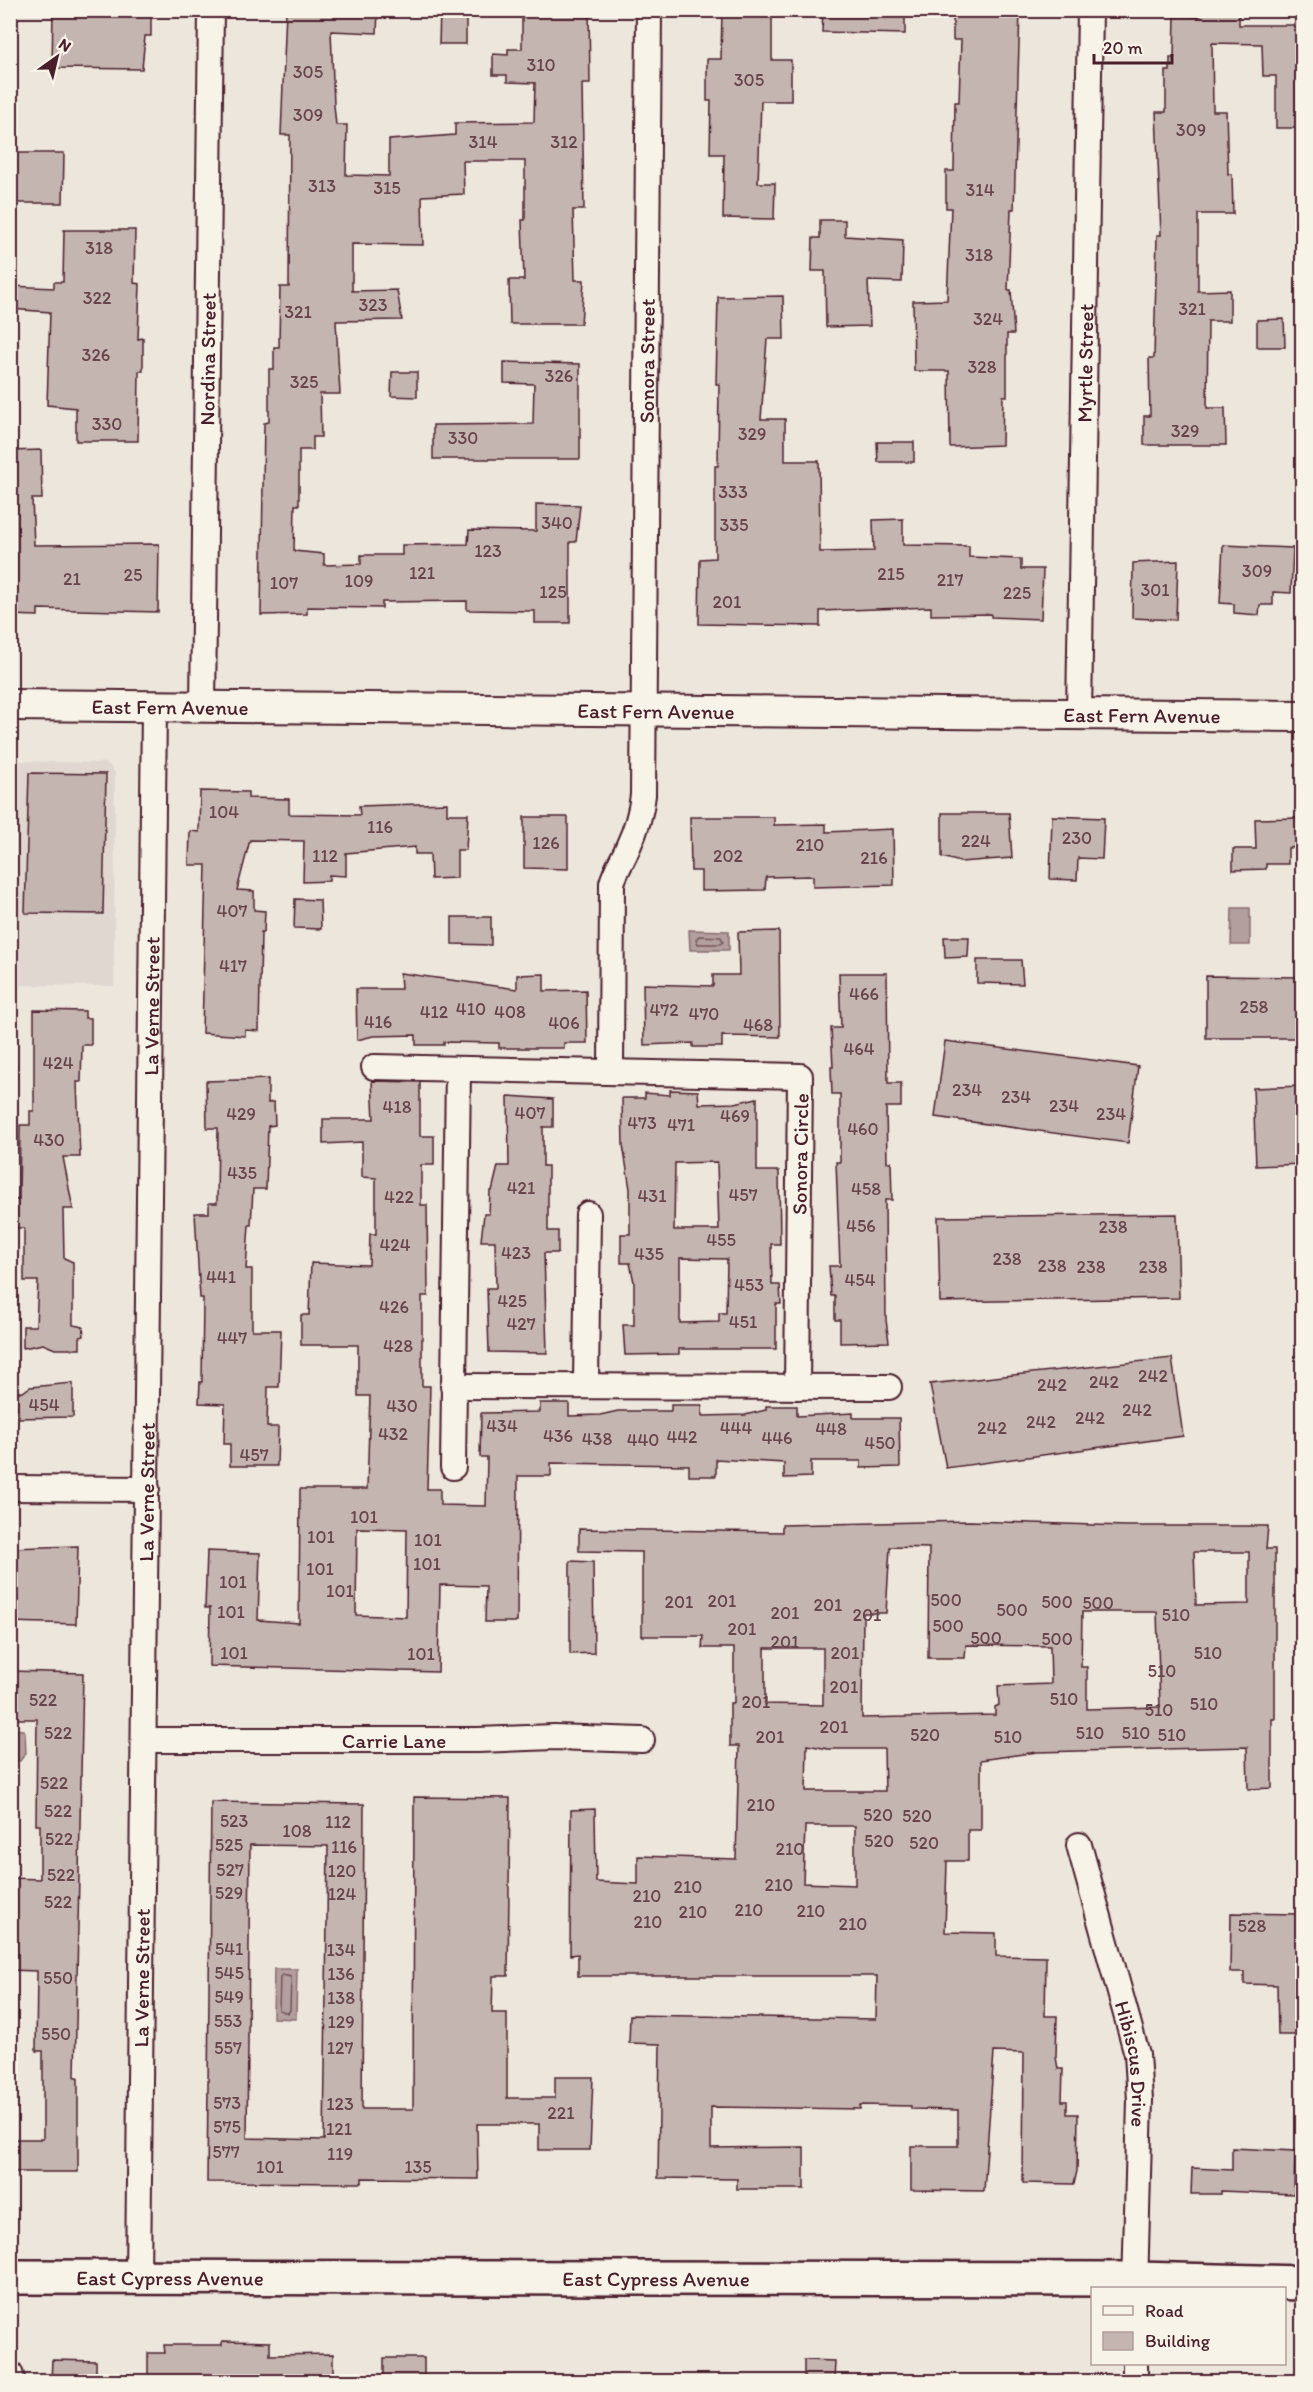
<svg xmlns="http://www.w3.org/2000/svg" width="1313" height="2392" font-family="Itim,sans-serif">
  <rect width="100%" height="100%" fill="#ece6dd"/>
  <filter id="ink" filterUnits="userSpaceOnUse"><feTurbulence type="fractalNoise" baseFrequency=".0167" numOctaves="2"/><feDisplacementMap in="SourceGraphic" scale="12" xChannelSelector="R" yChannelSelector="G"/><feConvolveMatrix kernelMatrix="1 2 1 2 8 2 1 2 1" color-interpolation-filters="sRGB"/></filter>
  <g filter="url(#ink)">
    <path fill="#e0d7d0" d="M11,761l93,2 6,3 5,7 -1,213 -103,-1z"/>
    <g fill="#b39f9d" stroke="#896c6f" stroke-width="1.5">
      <path d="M1232,908h18v37h-19z"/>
      <path d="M689,930l40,1v19h-39z"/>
      <path d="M11,1729l12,1 2,2 1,21 -6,8 -9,-1z"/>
      <path d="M274,1969h23l-1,50 -23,-1z"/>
    </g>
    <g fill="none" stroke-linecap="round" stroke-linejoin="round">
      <g stroke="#745259" stroke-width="1.5">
        <path d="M699,936l22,1 2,5 -3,2h-22l-2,-5z"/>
        <path d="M282,1975l9,2 -1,33 -2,3 -9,-3 1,-33z"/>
      </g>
    </g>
    <g fill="#c4b5b0" stroke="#4a1f2b" stroke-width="1.5" fill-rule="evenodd">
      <path d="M53,10h90v4h8v22h-6l-3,33 -90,-1z"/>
      <path d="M286,10h92l-1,23 -46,-2 3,74 2,20h11l-1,50 43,1v-36l66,-5v-12l79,-1 1,-39 -28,-1v-7h-14v-21l15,1v-6h14v-39h67l1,74h-8l2,126h-11l2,70h9l-3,44h-71l-1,-44h15l-2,-60h3v-59h-62l1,33 -42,2 1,49 -71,-1v47l45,-1 5,30 -66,1 4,73h-20l1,43h-8v13h-14v55h-4l-1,46 30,3v11l37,-1v-9h41v-10l66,-1 1,-14 67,1v-27l44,1 -4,37h-6v81h-35v-12l-68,-1v-9l-85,1v6l-75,-1v7l-46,1 3,-192 5,-1v-53h5v-22h5l1,-60h9l1,-152h-9z"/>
      <path d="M440,10h26v34h-27z"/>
      <path d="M722,10h50v50h19v41h-30l-3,82h17l-1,36 -51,-1 1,-64h-14l1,-53h-4v-42h14z"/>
      <path d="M823,10h82v24l-83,-2z"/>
      <path d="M953,10h67l-6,199h-3l-3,81h3l3,44h-7v62h-4l-1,49 -52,2 -1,-76h-35l-1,-70 34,-1 4,-92h-5v-37h8l1,-69h4l2,-62h-8z"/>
      <path d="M1201,10h38v15h61l-1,103h-23v-52h-13l-1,-32 -50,-1 1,68h13l2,63h4l1,40h-35v77l32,-1v31h-22l-1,87h18l1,37h-82v-29h6l-1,-58h5l3,-123h4l-5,-123h10v-41h4v-13h4l1,-42 25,1z"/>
      <path d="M10,153h54l-1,50h-53z"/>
      <path d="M820,220h25v16l58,4 -1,42 -34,-1 2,45 -44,1 -1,-56h-13l1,-33h7z"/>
      <path d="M64,230h71l-1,53 6,1 -2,55 5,-1v33h-4l-1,70h-62v-33l-29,-3 3,-93 -40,-3v-23l44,2v-6h9z"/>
      <path d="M783,296l1,43h-17l-6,80h24v42h34l1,91 54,-1 -1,-31 30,-1v26l66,1v11l52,2v10h22l-2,50 -50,-2v-3l-60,1v-8l-111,4v15l-121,-2 1,-65 15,-1v-92h3l1,-82h-3l2,-87z"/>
      <path d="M1284,319l1,28h-28v-27z"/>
      <path d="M504,362l76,2v95h-147v-34l100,-1 1,-40 -30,-1z"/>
      <path d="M392,372h25v25l-26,-1z"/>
      <path d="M877,442h37v20h-36z"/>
      <path d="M41,450l1,49h-10l2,46 125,-1 -1,68 -120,-3v7l-28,-1v-164z"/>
      <path d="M1223,545l70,3 -2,45 -18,-1v13h-13l-1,10 -25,-2v-9l-14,-1z"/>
      <path d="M1178,561l-2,59 -44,-2 1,-55z"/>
      <path d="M29,773l77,1 -3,140 -78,-1z"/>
      <path d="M200,791l48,1v6l41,1v15l71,1 -1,-9 88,-3v11h21l-2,36h-9v28l-26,1 -1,-25h-15v-7l-69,6v23l-17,-1v6l-26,1 1,-41 -54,-1 -13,50 17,1v19l11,1 -1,21h-3l-2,99 -14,-1v6l-43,-3 4,-168h-17l1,-34 9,1z"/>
      <path d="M942,813h67l3,45 -52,4 -18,-5z"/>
      <path d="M1052,816l52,2 -2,41 -24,-1 -1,22 -27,-1z"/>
      <path d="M524,817h44v52l-44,-1z"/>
      <path d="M690,817h84v8l52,-1v8l67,-3 1,56 -81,2v-11l-47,1 -1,13 -64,1v-20h-10z"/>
      <path d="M1302,818v29l-14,1v16h-22v5l-33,1v-21h23l-1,-30z"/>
      <path d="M295,899l25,1 1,29 -27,-1z"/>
      <path d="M452,917h39v28l-39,-1z"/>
      <path d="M779,931l1,106 -58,-1v11h-29v-4l-49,2 -1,-61 70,2v-11h26l-1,-43z"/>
      <path d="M944,937h25l-1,20 -23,1z"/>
      <path d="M977,960h44l2,24 -46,-1z"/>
      <path d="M400,973l117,16v-14l27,-1v17l42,-1 1,53h-23v5h-65v-5l-55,-1v3h-28v-10l-43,1 -16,4 -1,-51h45z"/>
      <path d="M839,973h48l1,110h13v24h-15l1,55h4l1,38h-7l1,120 3,22 -49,1v-23h-5v-24h-4l-2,-30h11l-4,-104h4v-68h-8l-1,-27h2l-2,-39h10z"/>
      <path d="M1206,976l96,1v61h-96z"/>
      <path d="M34,1010l51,1v7h6v27h-9l-1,37h-4l3,75h-17l10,52h-10l1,49 9,4v63l10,2 1,9 -4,1v12h-25l-12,-5 -20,4v-22h13l2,-45h-14v-53h-11v-29l6,1 1,-75h10v-14h4z"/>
      <path d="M945,1041l193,25 -10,77 -193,-26z"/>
      <path d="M268,1079v24l6,-1 1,23 -7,1 -2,63h-13l-2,36h-2l-3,44h6v61h29l-2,57h-11l-1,40h11l-1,39h-47v-22h-6l1,-40 -26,-1 1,-21h2l1,-84h-3l-5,-85h14v-10h8l1,-75h-11l-1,-47z"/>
      <path d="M372,1081l48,1v54h14v29h-13v40h6l1,91h-6v90h8l-3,103h13v16l46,1 1,-49h-7l1,-44 59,-1v-9h29v13l31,-1 18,-4h53v-6h31v11l43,-1 21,-5v-4h31v10l56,-3v5h46l1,49 -39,1v-7h-50v16l-27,1v-15l-68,-4v17h-27v-11l-138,-2v13h-33l-1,146h-32l1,-36 -46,-1 -2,87 -229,-6 1,-58h-5l2,-57 53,2 -2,67 41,3 1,-134h67l3,-93h-12v-51h-57v-30h8l2,-52 58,2 1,-31h6v-56l-14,-1v-35l-39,2v-25h51zM357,1528l50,1 -1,88 -50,-2z"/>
      <path d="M1302,1086v78l-46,2 -3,-78z"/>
      <path d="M670,1090l28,1 1,13 36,-1 22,-5v73h22l1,73h-9l1,41h8l1,19h-5v45h-97v5l-54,1 -2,-30h11v-43l-4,-19h-9v-29h9v-45l-7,-44 -1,-47h23v-5l25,2zM717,1162l2,68h-45l1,-67zM680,1258l47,1 -1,54h-7v9l-39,1z"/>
      <path d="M508,1096l45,3v28h-10v39h5v65h10v22h-14l3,100 -58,-1 -2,-64h9l-1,-47h-14l3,-27h5l1,-23h2l6,-25h11z"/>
      <path d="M1177,1214l2,84 -239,4 -2,-85z"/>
      <path d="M1172,1358l11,78 -237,32 -16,-84z"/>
      <path d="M73,1383v34l-57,1v-26h7l7,-5z"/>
      <path d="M970,1521l155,5h143l-2,23h9v170h-3v69l-24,1 -1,-42 -210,5 -56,8v70h-13v31h-21l-2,71 51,1v23l50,1 -1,59h12l-1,41 2,12h5l-1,32h5v13h11l-1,57 -3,13 -51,-1 1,-130 -30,-1 -10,139 -73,-1v-44h47v-36l-47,-1v-3l-51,-1v4l-149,-2v41l93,-1v42h-67v-10l-79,-1 2,-134 -31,-1 1,-28 246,4 1,-43h-299v-22l-8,1 1,-145 24,-1 1,73 42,2v-28l98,3 3,-113h-9v-43h4v-55h-32l1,-12h-61v-84l-63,-1v-22l203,3v-7zM890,1547l39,1 -1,110h37l1,-13 84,1 1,38 -53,2 1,19 -4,2v8l-133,3 1,-105h23zM1194,1552h55v52l-53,1zM1082,1612h75l3,95 -73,2v-42h-6zM765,1648h58v57l-58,-1zM807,1745l21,4h56l1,42h-79zM805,1826h50v59l-52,-2z"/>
      <path d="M78,1546l-2,78 -66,-2v-74z"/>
      <path d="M570,1561l23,1 1,91 -24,1z"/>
      <path d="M10,1671l73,2 -8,404h3v95h-68v-33h33v-88h-7l1,-80 -27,-1v-92l30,1v-54h-4l1,-106h-27z"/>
      <path d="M414,1797l96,1 -2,178h-15l-1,37h15v85h48v-21h38l-3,73h-51v-26h-62l1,55 -116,-1v5l-155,-1 4,-380 153,2 -2,305h51zM250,1845l78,1 -4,294 -77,-2z"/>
      <path d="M1231,1913l71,1v121h-24l-1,-50 -33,-1v-12h-14z"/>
      <path d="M1232,2148l63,3 -1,43 -73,-3v3h-30l1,-26 40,2z"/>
      <path d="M222,2341l48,1v13l63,-1v28h-185v-29h17l-1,-8h58z"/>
      <rect x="384" y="2358" width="40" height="24"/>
      <path d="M52,2360l44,1v21h-45z"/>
      <path d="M804,2360l31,1 -1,21h-30z"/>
    </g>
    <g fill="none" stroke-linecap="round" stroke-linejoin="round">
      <defs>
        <g id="minor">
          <path id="s1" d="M203,707l8,-697"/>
          <path id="s2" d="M1079,715l11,-705"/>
          <path d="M374,1067l426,9 -3,311"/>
          <path id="s3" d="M611,1072l1,-189c4,-14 11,-23 16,-36 8,-17 13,-33 15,-52l6,-785"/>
          <path d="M586,1385l2,-171"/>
          <path d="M453,1386l436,1"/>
          <path d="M453,1467l5,-398"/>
          <path d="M10,1488l137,1"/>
          <path id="s4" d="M146,1740h332l76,-3 88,3"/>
          <path id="s5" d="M1079,1845l58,209 3,46 -5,188"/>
          <path id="s6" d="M138,2278l16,-1571"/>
          <path d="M10,2373l3,9"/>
          <path d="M1135,2382v-18"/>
        </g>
        <g id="tertiary">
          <path id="s7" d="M10,705l1292,11"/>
        </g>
        <g id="secondary">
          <path id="s8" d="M10,2277l1126,2 166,4"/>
        </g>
      </defs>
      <use href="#minor" stroke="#4a1f2b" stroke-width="28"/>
      <use href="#tertiary" stroke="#4a1f2b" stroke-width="34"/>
      <use href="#secondary" stroke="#4a1f2b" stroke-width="38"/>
      <use href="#minor" stroke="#f7f3e8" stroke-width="24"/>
      <use href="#tertiary" stroke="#f7f3e8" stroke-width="30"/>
      <use href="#secondary" stroke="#f7f3e8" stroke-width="33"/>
    </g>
  </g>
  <g text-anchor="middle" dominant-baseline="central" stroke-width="5" stroke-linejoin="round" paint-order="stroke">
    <g font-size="18" fill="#68444c">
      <text x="541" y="65">310</text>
      <text x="308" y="72">305</text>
      <text x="749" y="80">305</text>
      <text x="308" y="115">309</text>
      <text x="1191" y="130">309</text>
      <text x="483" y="142">314</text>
      <text x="564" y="142">312</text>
      <text x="322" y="186">313</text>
      <text x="387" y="188">315</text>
      <text x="980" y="190">314</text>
      <text x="99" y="248">318</text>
      <text x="979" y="255">318</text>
      <text x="97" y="298">322</text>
      <text x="373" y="305">323</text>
      <text x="1192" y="309">321</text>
      <text x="298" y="312">321</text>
      <text x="988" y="319">324</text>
      <text x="96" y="355">326</text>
      <text x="982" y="367">328</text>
      <text x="559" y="376">326</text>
      <text x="304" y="382">325</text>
      <text x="107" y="424">330</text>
      <text x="1185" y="431">329</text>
      <text x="752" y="434">329</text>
      <text x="463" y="438">330</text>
      <text x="733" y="492">333</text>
      <text x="557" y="523">340</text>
      <text x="734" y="525">335</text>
      <text x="488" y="551">123</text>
      <text x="1257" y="571">309</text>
      <text x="422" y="573">121</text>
      <text x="891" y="574">215</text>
      <text x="133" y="575">25</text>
      <text x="72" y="579">21</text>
      <text x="950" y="580">217</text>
      <text x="359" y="581">109</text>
      <text x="284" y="583">107</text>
      <text x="1155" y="590">301</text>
      <text x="553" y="592">125</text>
      <text x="1017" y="593">225</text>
      <text x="727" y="602">201</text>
      <text x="224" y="812">104</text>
      <text x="380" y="827">116</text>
      <text x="1077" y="838">230</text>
      <text x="976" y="841">224</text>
      <text x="546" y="843">126</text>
      <text x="810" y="845">210</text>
      <text x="325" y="856">112</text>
      <text x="728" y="856">202</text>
      <text x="874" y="858">216</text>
      <text x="232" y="911">407</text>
      <text x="233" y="966">417</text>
      <text x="864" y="994">466</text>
      <text x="1254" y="1007">258</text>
      <text x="471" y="1009">410</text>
      <text x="664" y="1010">472</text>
      <text x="434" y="1012">412</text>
      <text x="510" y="1012">408</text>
      <text x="704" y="1014">470</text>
      <text x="378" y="1022">416</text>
      <text x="564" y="1023">406</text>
      <text x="758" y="1025">468</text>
      <text x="859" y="1049">464</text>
      <text x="58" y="1063">424</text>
      <text x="967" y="1090">234</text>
      <text x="1016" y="1097">234</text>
      <text x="1064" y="1106">234</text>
      <text x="397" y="1107">418</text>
      <text x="530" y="1113">407</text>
      <text x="241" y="1114">429</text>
      <text x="1111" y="1114">234</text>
      <text x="735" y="1116">469</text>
      <text x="642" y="1123">473</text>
      <text x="681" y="1125">471</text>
      <text x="863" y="1129">460</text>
      <text x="49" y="1140">430</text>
      <text x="242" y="1173">435</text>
      <text x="521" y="1188">421</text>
      <text x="866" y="1189">458</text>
      <text x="743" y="1195">457</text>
      <text x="652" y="1196">431</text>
      <text x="399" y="1197">422</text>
      <text x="861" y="1226">456</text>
      <text x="1113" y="1227">238</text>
      <text x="721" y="1240">455</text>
      <text x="395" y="1245">424</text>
      <text x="516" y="1253">423</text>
      <text x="649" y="1254">435</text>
      <text x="1007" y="1259">238</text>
      <text x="1052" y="1266">238</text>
      <text x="1091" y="1267">238</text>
      <text x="1153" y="1267">238</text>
      <text x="221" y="1277">441</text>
      <text x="860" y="1280">454</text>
      <text x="749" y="1285">453</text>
      <text x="512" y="1301">425</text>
      <text x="394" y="1307">426</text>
      <text x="743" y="1322">451</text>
      <text x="521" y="1324">427</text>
      <text x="232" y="1338">447</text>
      <text x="398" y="1346">428</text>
      <text x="1153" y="1376">242</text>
      <text x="1104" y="1382">242</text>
      <text x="1052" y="1385">242</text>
      <text x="44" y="1405">454</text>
      <text x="402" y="1406">430</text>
      <text x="1137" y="1410">242</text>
      <text x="1090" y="1418">242</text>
      <text x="1041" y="1422">242</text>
      <text x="502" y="1426">434</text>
      <text x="736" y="1428">444</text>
      <text x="992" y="1428">242</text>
      <text x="831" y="1429">448</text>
      <text x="393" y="1434">432</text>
      <text x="558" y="1436">436</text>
      <text x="682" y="1437">442</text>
      <text x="777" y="1438">446</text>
      <text x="597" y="1439">438</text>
      <text x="643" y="1440">440</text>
      <text x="880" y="1443">450</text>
      <text x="254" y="1455">457</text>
      <text x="364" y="1517">101</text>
      <text x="321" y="1537">101</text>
      <text x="428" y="1540">101</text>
      <text x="427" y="1564">101</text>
      <text x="320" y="1569">101</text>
      <text x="233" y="1582">101</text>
      <text x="340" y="1591">101</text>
      <text x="946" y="1600">500</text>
      <text x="722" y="1601">201</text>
      <text x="679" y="1602">201</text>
      <text x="1057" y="1602">500</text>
      <text x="1098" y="1603">500</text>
      <text x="828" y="1605">201</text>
      <text x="1012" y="1610">500</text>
      <text x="231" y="1612">101</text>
      <text x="785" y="1613">201</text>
      <text x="867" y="1615">201</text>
      <text x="1176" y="1615">510</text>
      <text x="948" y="1626">500</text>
      <text x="742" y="1629">201</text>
      <text x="986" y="1638">500</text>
      <text x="1057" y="1639">500</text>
      <text x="785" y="1642">201</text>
      <text x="234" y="1653">101</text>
      <text x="845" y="1653">201</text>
      <text x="1208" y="1653">510</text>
      <text x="421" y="1654">101</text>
      <text x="1162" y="1671">510</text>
      <text x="844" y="1687">201</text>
      <text x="1064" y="1699">510</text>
      <text x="43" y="1700">522</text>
      <text x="756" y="1702">201</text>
      <text x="1204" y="1704">510</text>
      <text x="1159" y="1710">510</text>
      <text x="834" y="1727">201</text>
      <text x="58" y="1733">522</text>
      <text x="1090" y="1733">510</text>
      <text x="1136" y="1733">510</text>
      <text x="925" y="1735">520</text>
      <text x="1172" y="1735">510</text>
      <text x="770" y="1737">201</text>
      <text x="1008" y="1737">510</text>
      <text x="54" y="1783">522</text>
      <text x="761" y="1805">210</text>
      <text x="58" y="1811">522</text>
      <text x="878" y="1815">520</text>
      <text x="917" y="1816">520</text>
      <text x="234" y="1821">523</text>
      <text x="338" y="1822">112</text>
      <text x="297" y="1831">108</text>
      <text x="59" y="1839">522</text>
      <text x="879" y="1841">520</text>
      <text x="924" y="1843">520</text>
      <text x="229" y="1845">525</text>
      <text x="344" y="1847">116</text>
      <text x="790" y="1849">210</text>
      <text x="230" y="1870">527</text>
      <text x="342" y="1871">120</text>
      <text x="61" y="1875">522</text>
      <text x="779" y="1885">210</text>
      <text x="688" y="1887">210</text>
      <text x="229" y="1893">529</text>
      <text x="342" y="1894">124</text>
      <text x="647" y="1896">210</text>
      <text x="58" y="1902">522</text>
      <text x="749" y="1910">210</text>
      <text x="811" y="1911">210</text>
      <text x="693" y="1912">210</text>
      <text x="648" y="1922">210</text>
      <text x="853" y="1924">210</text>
      <text x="1252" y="1926">528</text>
      <text x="229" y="1949">541</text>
      <text x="341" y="1950">134</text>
      <text x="229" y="1973">545</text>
      <text x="341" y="1974">136</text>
      <text x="58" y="1978">550</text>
      <text x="229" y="1997">549</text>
      <text x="341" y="1998">138</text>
      <text x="228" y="2021">553</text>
      <text x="341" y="2022">129</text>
      <text x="56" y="2034">550</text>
      <text x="228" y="2048">557</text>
      <text x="340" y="2048">127</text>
      <text x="227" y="2103">573</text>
      <text x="340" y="2104">123</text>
      <text x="561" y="2113">221</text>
      <text x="227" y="2127">575</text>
      <text x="339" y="2129">121</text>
      <text x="226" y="2152">577</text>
      <text x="340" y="2154">119</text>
      <text x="270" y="2167">101</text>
      <text x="418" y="2167">135</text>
    </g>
    <g font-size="21" fill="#4a1f2b" stroke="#f7f3e8">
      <text stroke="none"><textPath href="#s1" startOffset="348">Nordina Street</textPath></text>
      <text stroke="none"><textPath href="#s3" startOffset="717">Sonora Street</textPath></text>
      <text stroke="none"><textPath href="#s2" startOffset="352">Myrtle Street</textPath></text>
      <text stroke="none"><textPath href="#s7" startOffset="160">East Fern Avenue</textPath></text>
      <text stroke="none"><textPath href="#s7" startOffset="646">East Fern Avenue</textPath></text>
      <text stroke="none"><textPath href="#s7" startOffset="1132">East Fern Avenue</textPath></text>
      <text stroke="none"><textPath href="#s6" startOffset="1272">La Verne Street</textPath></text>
      <text transform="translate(800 1154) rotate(-89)">Sonora Circle</text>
      <text stroke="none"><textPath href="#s6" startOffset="786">La Verne Street</textPath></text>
      <text stroke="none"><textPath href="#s4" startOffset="248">Carrie Lane</textPath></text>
      <text stroke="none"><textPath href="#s6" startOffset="300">La Verne Street</textPath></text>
      <text stroke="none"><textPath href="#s5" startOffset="226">Hibiscus Drive</textPath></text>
      <text stroke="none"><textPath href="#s8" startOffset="160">East Cypress Avenue</textPath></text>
      <text stroke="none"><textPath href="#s8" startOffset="646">East Cypress Avenue</textPath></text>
    </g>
  </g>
  <rect width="1313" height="2392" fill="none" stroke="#f7f3e8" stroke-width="36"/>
  <rect x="18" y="18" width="1277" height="2356" fill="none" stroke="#4a1f2b" stroke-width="2" filter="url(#ink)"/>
  <rect x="1091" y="2287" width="195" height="78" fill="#f7f3e8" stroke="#b29e9c" stroke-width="1.5"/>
  <rect x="1103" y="2306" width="30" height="9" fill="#f7f3e8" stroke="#b29e9c" stroke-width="1.5"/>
  <text x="1145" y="2317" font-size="18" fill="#4a1f2b">Road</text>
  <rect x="1103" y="2332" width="30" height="18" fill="#c4b5b0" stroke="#b29e9c" stroke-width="1.5"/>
  <text x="1145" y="2347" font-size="18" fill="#4a1f2b">Building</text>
  <g transform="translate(57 57) rotate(34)" stroke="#f7f3e8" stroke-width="4.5" paint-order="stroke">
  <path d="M0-4.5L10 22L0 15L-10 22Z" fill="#4a1f2b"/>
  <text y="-9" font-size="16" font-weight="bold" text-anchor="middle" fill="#4a1f2b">N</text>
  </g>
  <path d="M1094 54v9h78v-9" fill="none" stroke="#4a1f2b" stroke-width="3"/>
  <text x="1103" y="54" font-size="18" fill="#4a1f2b" stroke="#f7f3e8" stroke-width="4.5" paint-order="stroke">20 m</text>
</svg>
